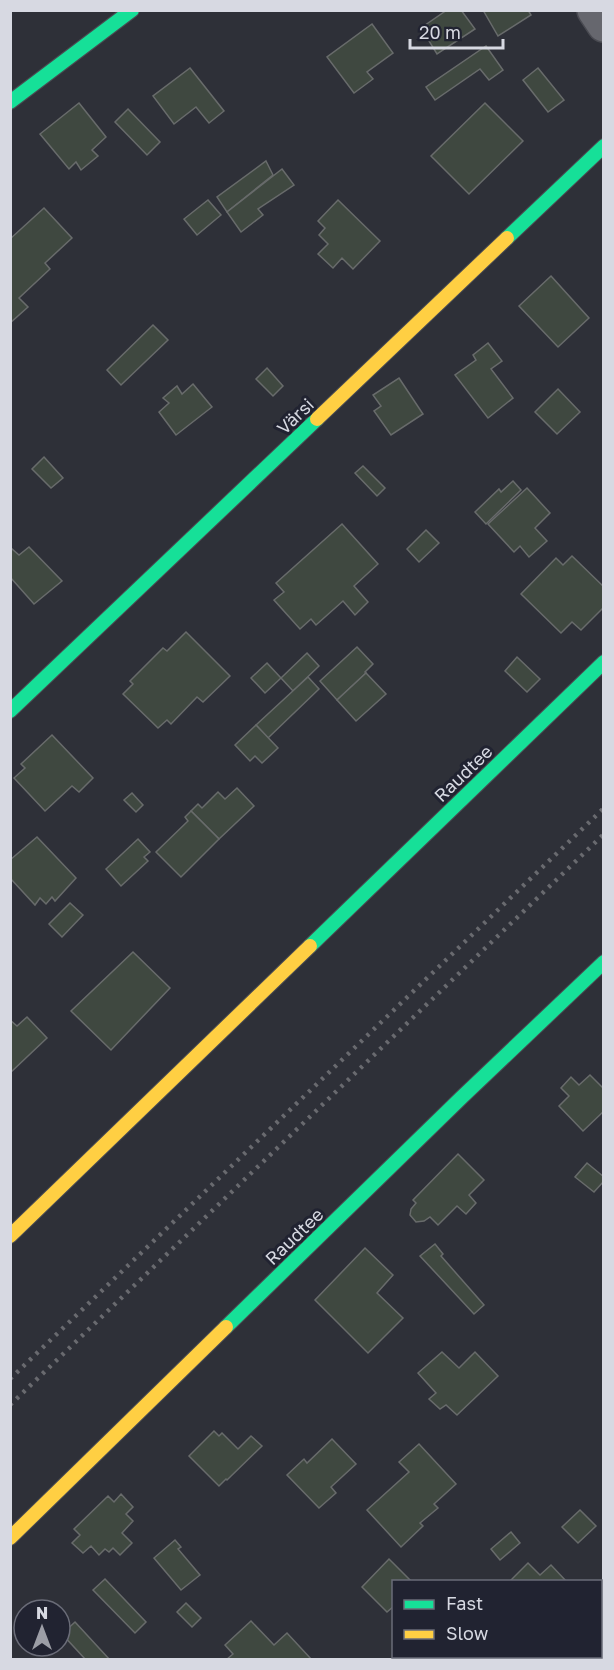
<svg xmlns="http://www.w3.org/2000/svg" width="614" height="1670" font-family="'Golos Text',sans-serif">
  <rect width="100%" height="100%" fill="#2e3038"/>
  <g fill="#3f4840" stroke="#686b6b" stroke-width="1.5">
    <path d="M447,10h14l14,19 -38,25 -16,-26z"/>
    <path d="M483,10h45l3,5 -33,21z"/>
    <path d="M372,24l21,29 -26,19 6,7 -19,14 -27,-36z"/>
    <path d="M486,46l17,24 -14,10 -9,-11 -45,31 -9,-13z"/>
    <path d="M190,68l34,43 -15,12 -13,-16 -22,17 -21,-28z"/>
    <path d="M538,68l26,32 -16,12 -25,-32z"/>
    <path d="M79,103l27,34 -14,13 6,6 -17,14 -5,-8 -7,7 -29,-35z"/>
    <path d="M485,103l38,38 -54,53 -38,-38z"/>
    <path d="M128,109l32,33 -13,13 -32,-33z"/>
    <path d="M266,161l7,14 -46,37 -10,-15z"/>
    <path d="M282,169l12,16 -36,24 5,6 -22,17 -14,-20z"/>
    <path d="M208,200l13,15 -24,20 -13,-16z"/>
    <path d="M338,200l42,41 -27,28 -11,-11 -9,10 -15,-14 10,-10 -9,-9 6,-7 -7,-7z"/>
    <path d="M44,208l28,30 -27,25 5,6 -31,29 9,9 -18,16v-84z"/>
    <path d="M551,276l38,42 -31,29 -39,-41z"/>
    <path d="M153,325l15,15 -47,45 -14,-15z"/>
    <path d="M488,343l14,18 -11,8 22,29 -25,20 -33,-43 21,-15 -3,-5z"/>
    <path d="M267,368l16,18 -10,10 -17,-17z"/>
    <path d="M399,378l24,36 -32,21 -17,-24 7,-5 -8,-11z"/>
    <path d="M193,384l19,23 -36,28 -17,-23 10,-9 -6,-5 14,-12 5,8z"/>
    <path d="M558,389l22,23 -23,22 -22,-22z"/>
    <path d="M44,457l19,21 -12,10 -19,-19z"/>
    <path d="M363,466l22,22 -8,8 -22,-23z"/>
    <path d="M513,481l8,9 -35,34 -11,-12 24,-23 2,3z"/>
    <path d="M527,488l23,25 -15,15 12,13 -18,16 -9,-11 -6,6 -26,-28z"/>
    <path d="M342,524l36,40 -24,22 14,16 -13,13 -12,-14 -27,24 -5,-6 -11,10 -26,-29 10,-8 -8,-9z"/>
    <path d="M426,530l13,13 -20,19 -12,-13z"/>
    <path d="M29,547l33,34 -28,23 -24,-27v-27l2,-1 7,6z"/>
    <path d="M572,556l32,31v20l-23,23 -9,-8 -11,11 -40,-39 35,-36 7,7z"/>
    <path d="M186,632l44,44 -27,26 -6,-5 -26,27 -4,-4 -9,8 -35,-34 10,-10 -3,-3 33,-33 4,3z"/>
    <path d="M357,647l16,17 -8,8 1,1 -29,27 -17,-19z"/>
    <path d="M307,653l12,13 -26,25 -12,-13z"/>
    <path d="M517,657l23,22 -13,13 -22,-21z"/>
    <path d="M267,663l14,15 -16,15 -14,-15z"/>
    <path d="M366,673l20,21 -30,27 -19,-21z"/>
    <path d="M308,677l11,12 -51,49 -12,-13z"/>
    <path d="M256,725l22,23 -16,15 -7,-7 -5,5 -15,-16z"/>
    <path d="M52,735l41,43 -14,14 -7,-6 -27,25 -31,-33 11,-10 -4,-4z"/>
    <path d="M237,788l17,18 -35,33 -28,-28 7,-7 4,4 16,-16 7,7z"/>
    <path d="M132,793l11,12 -7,7 -12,-12z"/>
    <path d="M191,811l28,28 -38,38 -25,-25 32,-31 -3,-4z"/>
    <path d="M37,837l39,41 -21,23 -3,-4 -6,7 -6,-6 -5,7 -25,-27v-18z"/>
    <path d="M138,839l12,13 -6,5 4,4 -27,25 -15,-17z"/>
    <path d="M70,903l13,12 -21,22 -13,-13z"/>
    <path d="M133,952l37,36 -59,62 -40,-39z"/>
    <path d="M27,1017l20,21 -37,35v-53l7,6z"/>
    <path d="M590,1075l14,14v22l-21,20 -24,-25 10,-10 -8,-8 10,-11 8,8z"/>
    <path d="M458,1154l26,26 -15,15 7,8 -10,11 -9,-8 -19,19 -8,-8 -6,4 -8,1 -6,-7 1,-6 5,-6 -3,-3z"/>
    <path d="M587,1163l17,14v4l-10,11 -19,-15z"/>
    <path d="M435,1244l8,10 -2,2 43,49 -10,9 -54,-58z"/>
    <path d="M365,1248l28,27 -16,18 26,25 -35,35 -53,-53z"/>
    <path d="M442,1352l17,16 16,-16 23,24 -41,39 -11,-10 -6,4 -11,-10 7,-6 -18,-20z"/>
    <path d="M214,1431l5,5 3,-3 16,16 13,-13 11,10 -35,34 -1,-1 -7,7 -30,-30z"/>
    <path d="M332,1439l24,25 -25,23 5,6 -17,15 -32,-33 17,-16 3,4z"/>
    <path d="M419,1444l37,40 -22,20 4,4 -18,15 3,3 -22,21 -34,-37 42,-38 -10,-10z"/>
    <path d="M121,1494l12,13 -7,7 7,7 -11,12 10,10 -12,12 -7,-7 -4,4 -4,-3 -6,6 -8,-9 -8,7 -11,-10 8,-8 -6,-6 34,-33 6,6z"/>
    <path d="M580,1510l16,16 -18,17 -16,-16z"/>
    <path d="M511,1532l9,11 -20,17 -9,-11z"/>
    <path d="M175,1540l6,7 -3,2 22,26 -19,15 -27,-32z"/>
    <path d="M389,1559l23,23h-18v24l-7,6 -25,-25z"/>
    <path d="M528,1563l12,12 11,-10 16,17h-58z"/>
    <path d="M105,1579l41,43 -11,11 -42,-43z"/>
    <path d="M186,1603l15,15 -9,9 -15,-15z"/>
    <path d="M251,1621l23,24 13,-12 25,27h-86l7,-6 -8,-9z"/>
    <path d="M75,1622l35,38h-24l-24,-26z"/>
  </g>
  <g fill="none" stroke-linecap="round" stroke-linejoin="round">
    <defs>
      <g id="street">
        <path d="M594,10l10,15"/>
        <path d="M600,1637l4,-3"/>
        <path d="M577,1660l4,-4"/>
      </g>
      <g id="fast">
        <path d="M10,102l122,-92"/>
        <path d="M507,238l97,-92"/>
        <path d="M10,711l307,-292"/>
        <path d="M310,946l294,-284"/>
        <path d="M226,1327l236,-230 142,-135"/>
      </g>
      <g id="slow">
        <path d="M317,419l190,-181"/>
        <path d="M10,1236l300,-290"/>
        <path d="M10,1538l216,-211"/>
      </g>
    </defs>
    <use href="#street" stroke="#4a4b52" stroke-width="36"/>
    <use href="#fast" stroke="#4a4b52" stroke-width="16"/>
    <use href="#slow" stroke="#4a4b52" stroke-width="16"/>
    <use href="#street" stroke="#66676e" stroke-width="33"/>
    <use href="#fast" stroke="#16e098" stroke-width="14"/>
    <use href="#slow" stroke="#ffcf43" stroke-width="14"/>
    <g stroke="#696a6f" stroke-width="4.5" stroke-dasharray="3 6" stroke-linecap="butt">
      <path d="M10,1379l594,-571"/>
      <path d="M10,1405l594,-571"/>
    </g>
  </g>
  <g text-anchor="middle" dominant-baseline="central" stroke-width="6" stroke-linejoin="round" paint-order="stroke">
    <g font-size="18" fill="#d7d9e2" stroke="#212331">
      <text transform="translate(295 416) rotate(-44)">Värsi</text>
      <text transform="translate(463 773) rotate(-44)">Raudtee</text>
      <text transform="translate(294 1236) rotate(-44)">Raudtee</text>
    </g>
  </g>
  <rect width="614" height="1670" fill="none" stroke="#d7d9e2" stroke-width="24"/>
  <rect x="392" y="1580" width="210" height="78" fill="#212331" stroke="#6a6c78" stroke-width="1.5"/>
  <rect x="404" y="1600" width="30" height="9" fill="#16e098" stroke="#6a6c78" stroke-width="1.5"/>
  <text x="446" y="1610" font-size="18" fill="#d7d9e2">Fast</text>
  <rect x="404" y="1630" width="30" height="9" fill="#ffcf43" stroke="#6a6c78" stroke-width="1.5"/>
  <text x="446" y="1640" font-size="18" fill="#d7d9e2">Slow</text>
  <g transform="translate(42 1628)"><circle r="28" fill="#212331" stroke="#6a6c78" stroke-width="1.5"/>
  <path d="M0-4.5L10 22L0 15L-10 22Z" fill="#9c9ea6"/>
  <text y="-9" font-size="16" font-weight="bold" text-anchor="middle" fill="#d7d9e2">N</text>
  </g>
  <path d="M410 39v9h93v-9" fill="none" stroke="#d7d9e2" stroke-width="3"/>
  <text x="419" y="39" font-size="18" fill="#d7d9e2" stroke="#212331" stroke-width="4.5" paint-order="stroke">20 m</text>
</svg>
